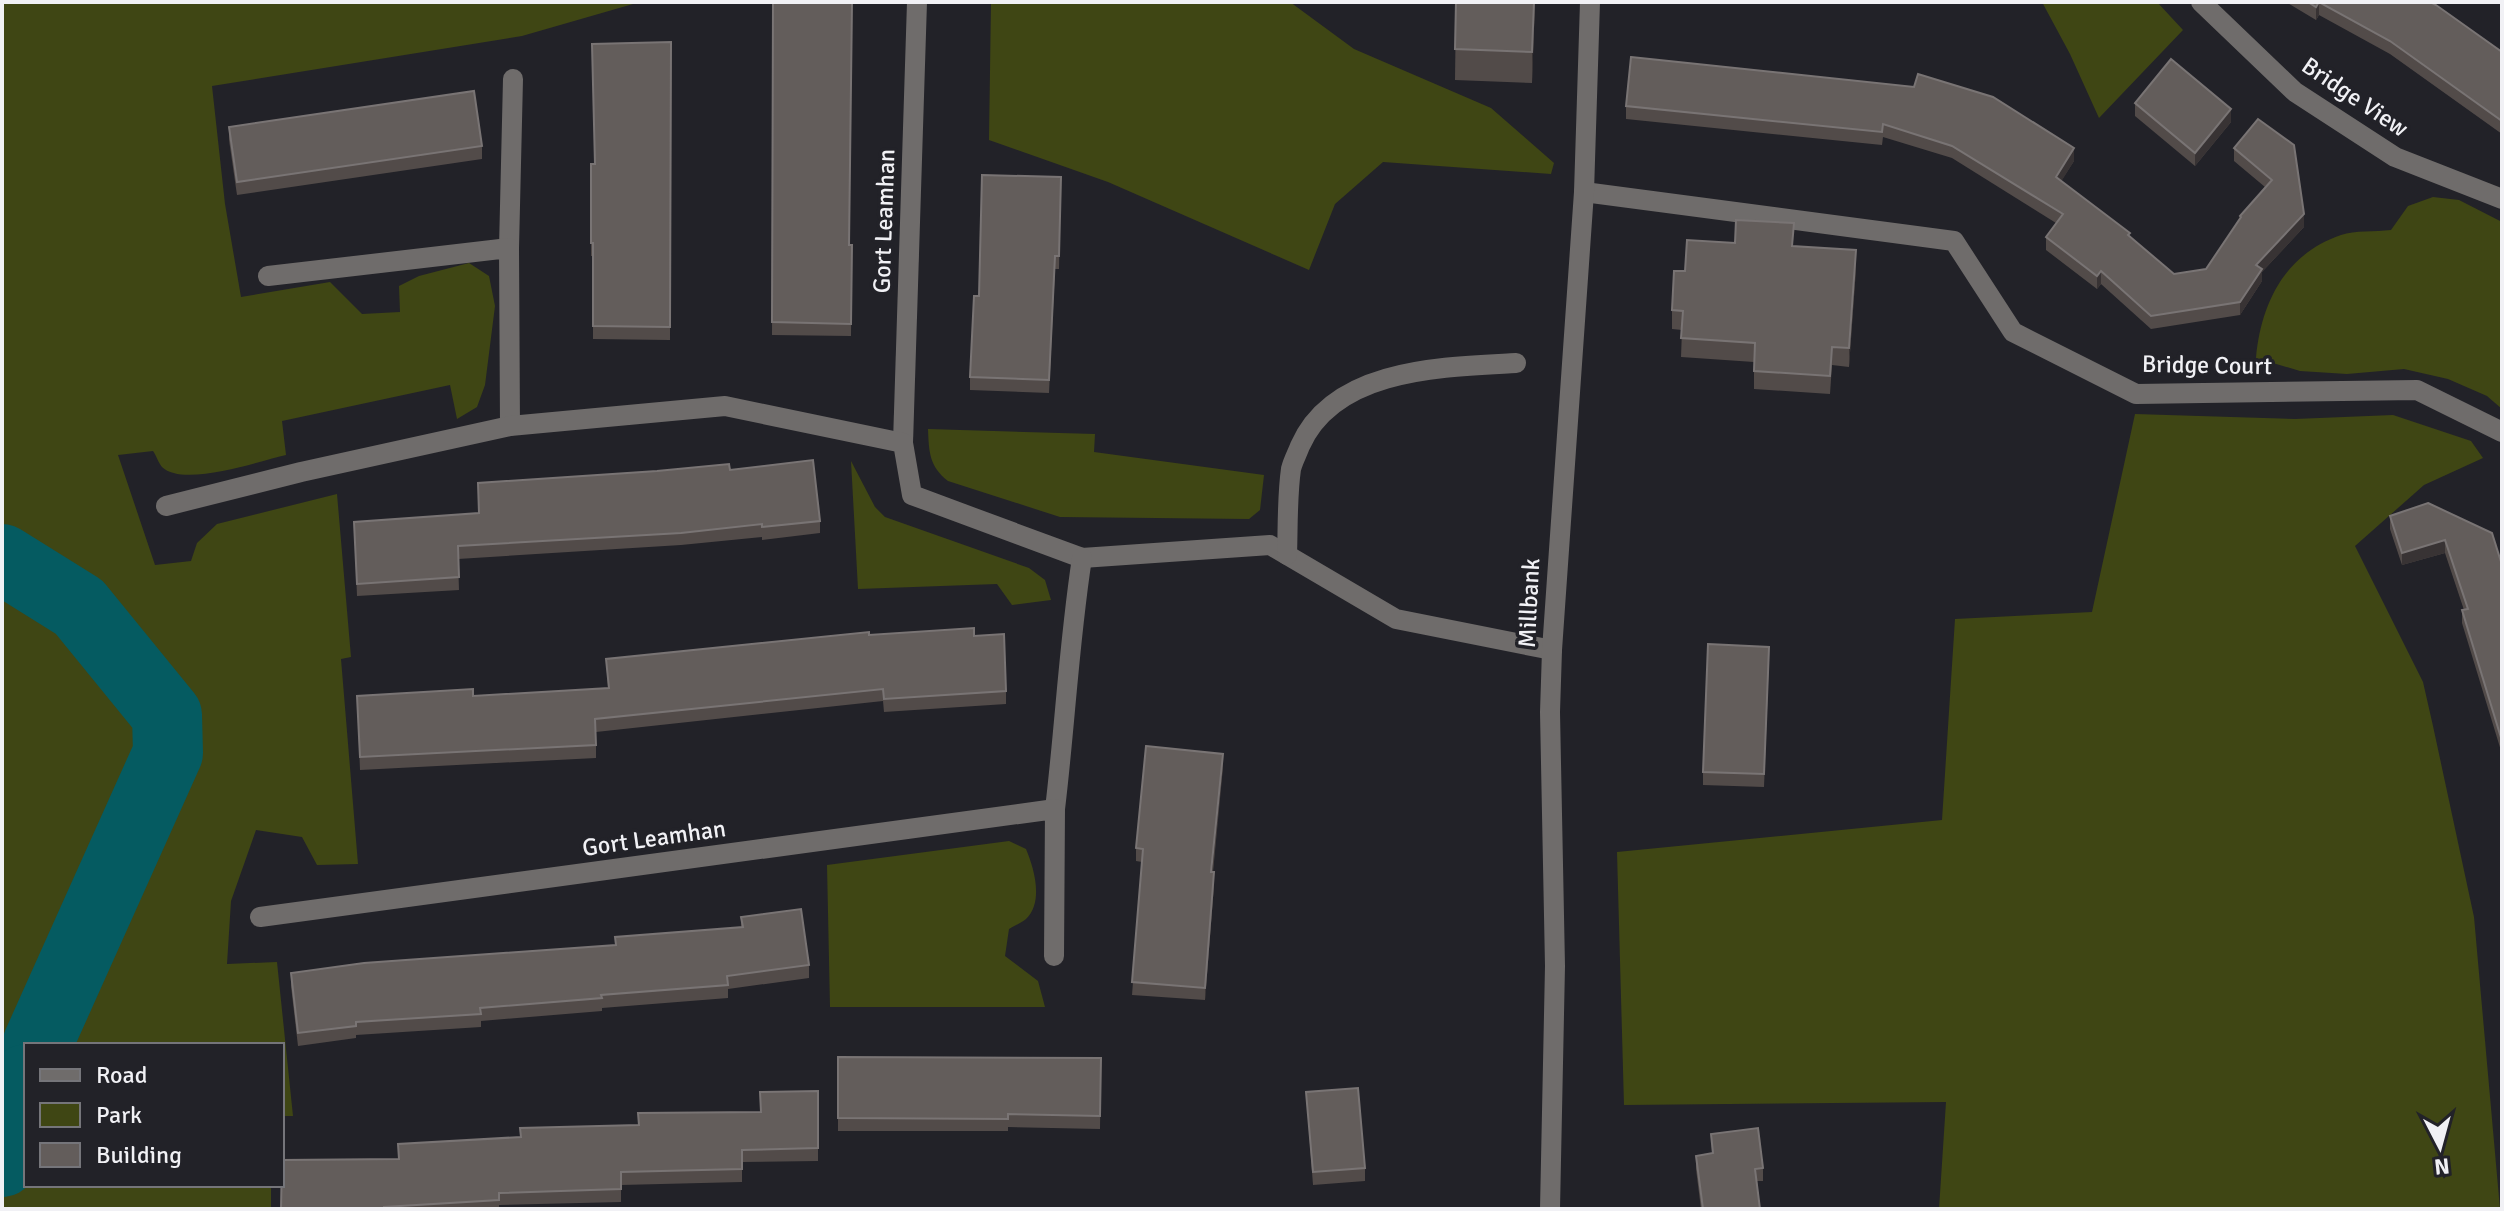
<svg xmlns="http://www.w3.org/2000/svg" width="2504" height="1211" font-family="Signika,sans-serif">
  <rect width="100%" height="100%" fill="#222228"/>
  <g fill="#3f4614">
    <path d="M2,2h638l-118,34 -310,50 13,118 16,93 89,-15 32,32 38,-2 -1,-26 20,-10 50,-13 20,13 6,30 -10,79 -8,22 -20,12 -7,-34 -168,36 4,34c-27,6 -102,33 -124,12 -3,-3 -6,-12 -9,-16l-35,4 37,110 36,-4 6,-18 20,-19 120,-30 14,163 -10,2 17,205 -41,1 -15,-28 -46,-7 -25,71 -4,63 50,-2 16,154h-11v-71h-256v140h245v24h-269z"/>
    <path d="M991,2h299l64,47 137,59 63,55 -3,11 -168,-12 -48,42 -26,66 -201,-88 -119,-42z"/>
    <path d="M2042,2h115l26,28 -84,88 -29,-64z"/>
    <path d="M2433,197l26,3 43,22v187l-15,-13 -39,-17 -44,-10 -57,5 -47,-3 -44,-13c5,-55 29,-104 85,-123 14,-5 34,-3 50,-5l17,-24z"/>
    <path d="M2135,414l160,5 98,-4 78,26 12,17 -59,27 -69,61 68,136 10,44 41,191 26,292h-561l7,-107 -322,3 -7,-253 325,-32 13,-201 137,-7z"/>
    <path d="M928,429l167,5 -1,18 170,23 -4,35 -11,9 -189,-2 -112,-36c-19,-15 -19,-29 -20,-52z"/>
    <path d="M851,461l24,46 10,10 144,51 16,12 6,20 -39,5 -15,-21 -139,5z"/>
    <path d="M1009,841l17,8c8,19 18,53 0,70 -5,4 -12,7 -17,10l-4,27 33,25 7,26h-215l-3,-142z"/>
  </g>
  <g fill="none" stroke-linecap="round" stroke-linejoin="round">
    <g stroke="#055b61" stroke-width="70">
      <path d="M2,559l77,48 88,108 1,38 -131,292"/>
      <path d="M2,1162l24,-83"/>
    </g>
    <g stroke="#6f6c6b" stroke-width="20">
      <path d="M2201,2l94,90 100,65 107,42"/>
      <path d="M1584,192l370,49 59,91 123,62 281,-4 85,42"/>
      <path d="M509,248l4,-169"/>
      <path d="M268,276l241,-28 1,178"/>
      <path d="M903,443l14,-441"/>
      <path d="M166,506l135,-34 209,-46 215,-20 178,37 9,52 170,63 188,-13 126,74 156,31"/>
      <path d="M1287,555c1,-28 0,-58 4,-86 2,-8 6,-15 9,-23 34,-78 142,-79 216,-83"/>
      <path d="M1055,809c10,-83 14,-167 27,-251"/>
      <path d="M260,917l795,-108 -1,147"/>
    </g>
    <path stroke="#6f6c6b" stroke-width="20" d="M1550,1209l5,-243 -5,-254 2,-62 32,-458 6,-190"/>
  </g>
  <g fill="#524b49">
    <path d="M773,2l76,243h3l-1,91 -79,-1z"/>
    <path d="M1456,2h79l-3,81 -77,-3z"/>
    <path d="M2286,2h144l72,50v82l-112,-80 -71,-39 -3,5z"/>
    <path d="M671,42l-1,298 -77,-1v-83h-2v-92h3z"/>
    <path d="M1631,57l443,104 -13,20 113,93 32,-5 34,-49v-4l25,-29 -31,-26v-13l24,-29 46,108 -42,45v9l-22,34 -89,14 -50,-45 -4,5 -51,-39v-13l10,-14 -104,-65 -69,-21 -1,8 -256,-26v-13z"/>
    <path d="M2135,103l96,19 -36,44 -60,-50z"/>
    <path d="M229,127l253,19v13l-245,36 -8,-55z"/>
    <path d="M1061,177l-2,92h-4l-6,124 -79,-3v-13l9,-81z"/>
    <path d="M1793,246l63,23 -7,98 -17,-2 -2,29 -76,-5v-27l-73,-5 1,-27 -10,-1v-19l13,-39z"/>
    <path d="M730,470l90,51v12l-58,7v-3l-81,8 -223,14 1,31 -102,6 -3,-74 125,-9z"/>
    <path d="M2390,516l112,49v189l-40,-131v-13h2l-19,-57 -43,12 -12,-36z"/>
    <path d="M869,635l105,1 32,55v13l-122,8 -1,-11 -287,31v26l-236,12 -3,-74h116l135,-8 -2,-29z"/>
    <path d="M1769,660l-5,127 -61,-2v-13z"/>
    <path d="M1223,767l-10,105 1,13 -9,115 -73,-5 10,-133 -6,-1v-13z"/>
    <path d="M741,917l68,48v13l-81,11v9l-126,10v3l-121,10v6l-125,8v3l-58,8 -7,-60v-13l324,-28v-8l126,-10z"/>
    <path d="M838,1057l263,1 -1,71 -92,-2v4h-170z"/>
    <path d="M818,1091v70l-76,1v20l-121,3v17l-122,3v4h-218l117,-50v-15l123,-7 239,-25z"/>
    <path d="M1306,1092l59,76v13l-52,4z"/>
    <path d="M1711,1134l52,34v13h-6l3,28h-59l-5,-40v-13l16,-2z"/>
  </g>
  <g fill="#383334">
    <path d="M1534,2h1l-3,81v-31z"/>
    <path d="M2319,2v13l-3,5v-13z"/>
    <path d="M2231,109v13l-36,44v-13z"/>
    <path d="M2074,148v13l-18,29v-13z"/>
    <path d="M2304,214v13l-42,45v9l-22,34v-13l16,-37z"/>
    <path d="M1856,250v19l-7,98v-19z"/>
    <path d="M2101,271v13l-4,5v-13z"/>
    <path d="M2445,540v13l-43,12v-12z"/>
    <path d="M1223,754v13l-12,118v-13z"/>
    <path d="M1214,872v13l-9,115v-12z"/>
  </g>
  <g fill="#635d5b" stroke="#797474" stroke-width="2">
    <path d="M773,2h79l-3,243h3l-1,79 -79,-2z"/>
    <path d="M1456,2h78l-2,50 -77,-3z"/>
    <path d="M2308,2h122l6,3 66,47v69l-112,-80 -71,-39 -3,5z"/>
    <path d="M671,42l-1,285 -77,-1v-83h-2v-79h4l-3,-120z"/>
    <path d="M1631,57l283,30 4,-13 75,23 81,51 -18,29 74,56 -2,2 46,39 32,-5 35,-52 -1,-1 32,-36 -38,-32 24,-29 36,26 10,69 -48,51 6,4 -22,33 -89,14 -50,-45 -4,5 -51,-39 17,-23 -111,-68 -69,-22 -1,8 -256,-26z"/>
    <path d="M2171,59l60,50 -36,44 -60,-50z"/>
    <path d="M474,91l8,55 -245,36 -8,-55z"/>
    <path d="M982,175l79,2 -2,79h-4l-6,124 -79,-3 4,-81h5z"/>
    <path d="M1736,220l58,3 -2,23 64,4 -7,98 -17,-1 -2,29 -76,-5 1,-28 -74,-5 2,-27 -11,-1 2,-39h11l2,-31 48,3z"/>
    <path d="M813,460l7,61 -58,6v-3l-81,9 -223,13 1,31 -102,7 -3,-62 125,-9 -1,-30 179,-12 72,-7 1,6z"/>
    <path d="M2428,503l64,30 10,32v176l-40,-131 6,-1 -23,-69 -43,13 -12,-37z"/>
    <path d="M974,628v8l30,-2 2,57 -122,8 -1,-10 -288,30 1,26 -236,12 -3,-61 116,-7v7l136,-8 -3,-29 263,-27v3z"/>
    <path d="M1708,644l61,3 -5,127 -61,-2z"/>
    <path d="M1146,746l77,8 -12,118h3l-9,116 -73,-6 11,-133 -7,-1z"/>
    <path d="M801,909l8,56 -82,11 1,9 -127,10 1,3 -122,10 1,6 -125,8v4l-58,7 -7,-60 73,-10 252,-18 -1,-8 128,-10 -2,-10z"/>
    <path d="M838,1057l263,1 -1,58 -92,-2v5l-170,-1z"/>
    <path d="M1358,1088l7,80 -52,4 -7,-80z"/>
    <path d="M818,1091v57l-76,2v19l-121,3v17l-122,4v7l-115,7v2h-103l1,-49 117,-1 -1,-15 123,-7 -1,-9 119,-3 -1,-12 123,-1 -1,-20z"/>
    <path d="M1758,1128l5,40 -8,1 5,40h-57l-7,-53 17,-3 -2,-19z"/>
  </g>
  <g text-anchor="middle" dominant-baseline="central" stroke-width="7" stroke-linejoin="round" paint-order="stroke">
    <g font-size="24" fill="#f1f1f5" stroke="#222228">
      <text transform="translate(2355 97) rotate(34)">Bridge View</text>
      <text transform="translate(884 221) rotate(-88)">Gort Leamhan</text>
      <text transform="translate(2207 365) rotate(1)">Bridge Court</text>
      <text transform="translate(1529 603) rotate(-87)">Millbank</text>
      <text transform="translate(654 838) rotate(-8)">Gort Leamhan</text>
    </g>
  </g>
  <rect width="2504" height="1211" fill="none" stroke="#f1f1f5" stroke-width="8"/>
  <rect x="24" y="1043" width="260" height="144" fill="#222228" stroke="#75757a" stroke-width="2"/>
  <rect x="40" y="1069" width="40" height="12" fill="#6f6c6b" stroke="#75757a" stroke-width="2"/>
  <text x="96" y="1083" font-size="24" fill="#f1f1f5">Road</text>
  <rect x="40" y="1103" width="40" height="24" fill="#3f4614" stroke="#75757a" stroke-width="2"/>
  <text x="96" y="1123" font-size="24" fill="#f1f1f5">Park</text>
  <rect x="40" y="1143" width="40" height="24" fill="#635d5b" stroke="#75757a" stroke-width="2"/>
  <text x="96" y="1163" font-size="24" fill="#f1f1f5">Building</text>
  <g transform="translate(2440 1147) rotate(174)" stroke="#222228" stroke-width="6" paint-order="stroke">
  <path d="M0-6L14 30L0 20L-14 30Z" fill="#f1f1f5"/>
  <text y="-12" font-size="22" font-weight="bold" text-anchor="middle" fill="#f1f1f5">N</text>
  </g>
</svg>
